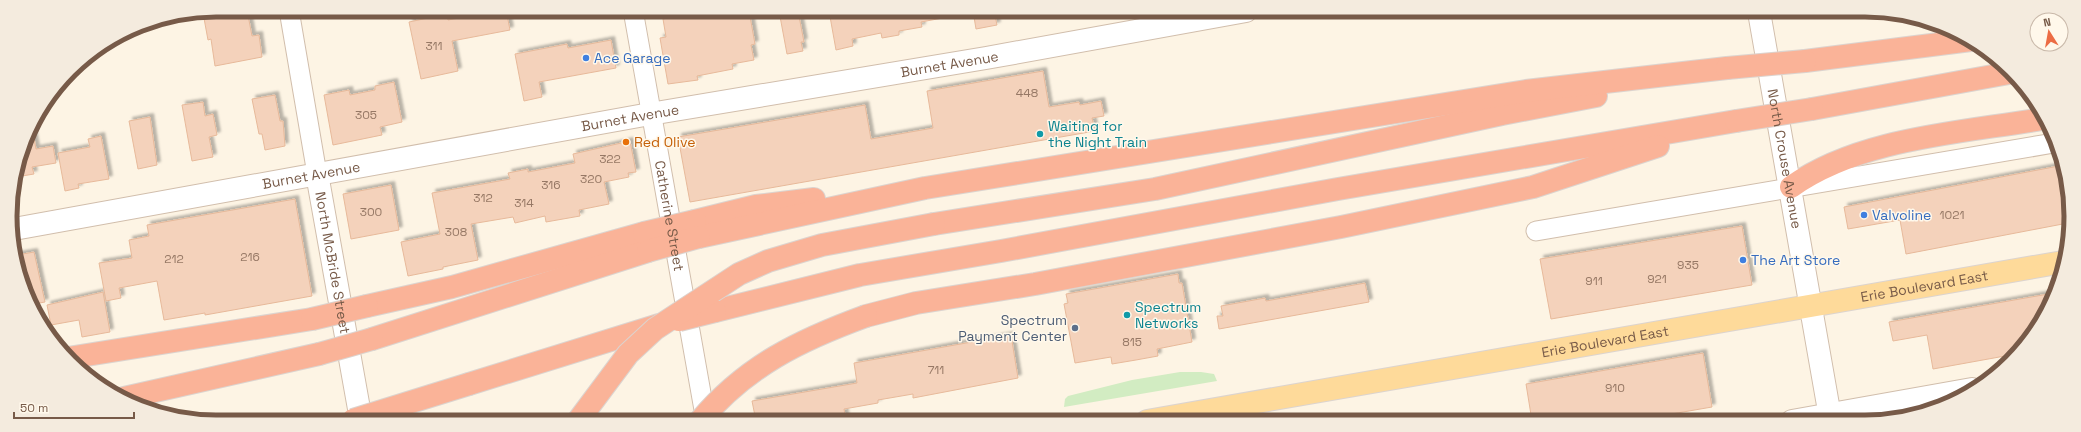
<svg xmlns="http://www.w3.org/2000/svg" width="2081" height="432" font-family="'Space Grotesk',sans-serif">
  <defs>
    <filter id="shadow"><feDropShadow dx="3.5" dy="-3.5" stdDeviation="1" flood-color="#0004"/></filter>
  </defs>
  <rect width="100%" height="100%" fill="#fdf4e4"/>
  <path fill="#d2ecc2" d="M1180,372h21l13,2 3,7 -153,26 1,-8 3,-3 64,-16z"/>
  <g fill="#f4d2bb" stroke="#e7b99a" filter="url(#shadow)">
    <path d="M216,10h31l5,26 7,-1 3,22 -47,9 -4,-27 -3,1 -5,-27z"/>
    <path d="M479,10h27l4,20 -58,11 6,30 -37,8 -12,-57 38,-8 1,6 32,-6z"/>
    <path d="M690,10l59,1 6,33 -4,1 3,15 -22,4 1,5 -36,7 1,4 -30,4 -8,-46 6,-1 -3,-18 9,-2v-3z"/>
    <path d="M779,11h19l6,31h-3l2,9 -16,3z"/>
    <path d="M829,11h118l1,6 -27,5 1,5 -23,4v4l-17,3 -1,-5 -29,6 1,7 -17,4z"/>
    <path d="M973,11h21l3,14 -21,4z"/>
    <path d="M611,40l5,28 -77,14 3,15 -18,4 -9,-47 52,-10 1,4z"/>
    <path d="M1043,71l6,36 30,-5 1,3 21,-4 3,15 -12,2 3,13 -405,71 -12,-65 187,-32 6,34 62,-11 -6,-37z"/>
    <path d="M394,82l8,40 -22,5 2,8 -49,10 -9,-50 25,-5 1,5 25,-5v-4z"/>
    <path d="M275,95l5,26h3l2,25 -20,4 -3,-16h-3l-7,-35z"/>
    <path d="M203,102l2,14 8,-2 4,21 -8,2 4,20 -21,4 -10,-56z"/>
    <path d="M150,117l7,48 -19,4 -9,-48z"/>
    <path d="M32,128l4,21 17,-3 3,17 -24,4 2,7 -18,3 10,-40z"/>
    <path d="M101,136l8,43 -31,5 1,4 -14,3 -7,-38 32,-6 -2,-8z"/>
    <path d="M630,141l6,31 -8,1 1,4 -25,5 5,22 -30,6 1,6 -34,6 -1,-6 -30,7 -2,-6 -42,7 7,36 -35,7v2l-35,7 -7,-34 39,-8 -8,-41 78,-14 -2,-6 20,-4v3l47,-9 -2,-9z"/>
    <path d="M2064,165l4,58 -162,31 -6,-34 -52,9 -4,-22z"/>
    <path d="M391,185l8,45 -48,9 -8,-45z"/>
    <path d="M295,199l17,97 -107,19v-2l-41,7 -7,-39 -38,7 2,10 -15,3 -7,-38 33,-5 -3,-18 20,-4 -2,-11z"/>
    <path d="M1742,226l10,59 -201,34 -11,-60z"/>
    <path d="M34,252l11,50 -11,2 -13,-22 -4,-27z"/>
    <path d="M1178,274l1,9h3l10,59 -35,7 1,7 -22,4 -24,4 -1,-7 -36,6 -11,-59 4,-1 -2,-9z"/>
    <path d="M1365,283l4,19 -150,27 -2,-13h6l-2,-10 44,-8 1,3z"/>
    <path d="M103,292l7,40 -28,5 -3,-17 -28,5 -4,-20z"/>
    <path d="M2054,293l-4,14 -34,47 -83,15 -6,-34 -34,6 -4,-19z"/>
    <path d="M1011,335l7,43 -105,20v-4l-35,6v3l-34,6 2,12h-90l-4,-20 105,-18 -3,-20z"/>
    <path d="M1703,353l9,54 -81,14h-99l-6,-37z"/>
  </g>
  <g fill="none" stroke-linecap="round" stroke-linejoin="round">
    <defs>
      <g id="minor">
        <path d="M289,10l28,164"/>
        <path id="s1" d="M633,10l73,411"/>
        <path d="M1536,231l518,-88"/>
      </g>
      <g id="tertiary">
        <path id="s2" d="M1759,12l72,410"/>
        <path id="s3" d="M317,174l44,246"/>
        <path id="s4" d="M14,229l636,-115 336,-56 260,-47"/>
        <path d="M1792,421l180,-32"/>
      </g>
      <g id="primary">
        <path id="s5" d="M1147,421l916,-159"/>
      </g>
      <g id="motorway">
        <path d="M1805,61l166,-21"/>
        <path d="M1812,109l197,-36"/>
        <path d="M1791,187c69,-49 169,-54 251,-68"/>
        <path d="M695,221l61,-15 58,-7"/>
        <path d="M934,224l221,-35 347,-75 94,-18"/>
        <path d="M699,237l226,-49 601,-97 201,-23"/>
        <path d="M367,306l85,-19 192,-54"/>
        <path d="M715,311l145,-36 141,-24 337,-62 398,-68"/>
        <path d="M866,316l50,-13 119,-19 306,-57 192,-40 125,-41"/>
        <path d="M372,339l276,-88"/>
        <path d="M68,358l244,-39"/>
        <path d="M469,384l190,-59"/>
        <path d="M124,398l195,-44"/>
      </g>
    </defs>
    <use href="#minor" stroke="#d1beac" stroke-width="21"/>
    <use href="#tertiary" stroke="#d1beac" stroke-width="24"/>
    <use href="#primary" stroke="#dcd4cf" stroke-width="24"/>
    <use href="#motorway" stroke="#dcd4cf" stroke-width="24"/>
    <use href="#minor" stroke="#fff" stroke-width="19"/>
    <use href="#tertiary" stroke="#fff" stroke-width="22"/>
    <use href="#primary" stroke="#feda9a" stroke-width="22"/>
    <use href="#motorway" stroke="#fab398" stroke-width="22"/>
    <defs>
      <g id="motorway-bridge">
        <path d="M1727,68l78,-7"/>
        <path d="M1736,121l76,-12"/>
        <path d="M644,233l51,-12"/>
        <path d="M648,251l51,-14"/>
        <path d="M312,319l55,-13"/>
        <path d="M679,320l36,-9"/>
        <path d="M319,354l53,-15"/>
        <path d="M353,420l116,-36"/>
        <path d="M578,421l50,-67 27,-25 84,-55 29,-13 54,-16 112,-21"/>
        <path d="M700,421c46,-55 100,-81 166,-105"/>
      </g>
    </defs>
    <use href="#motorway-bridge" stroke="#dcd4cf" stroke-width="24" stroke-linecap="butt"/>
    <use href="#motorway-bridge" stroke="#fab398" stroke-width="22"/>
  </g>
  <g fill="#3f7fe0" stroke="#fff8eb" stroke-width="1.5">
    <circle cx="586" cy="58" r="4"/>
    <circle cx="1864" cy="215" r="4"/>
    <circle cx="1743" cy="260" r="4"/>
  </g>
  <g fill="#0f9aa8" stroke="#fff8eb" stroke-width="1.5">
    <circle cx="1040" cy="134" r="4"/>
    <circle cx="1127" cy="315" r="4"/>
  </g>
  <circle fill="#e8710a" stroke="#fff8eb" stroke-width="1.5" cx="626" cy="142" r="4"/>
  <circle fill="#5c6f8a" stroke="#fff8eb" stroke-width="1.5" cx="1075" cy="328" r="4"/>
  <g text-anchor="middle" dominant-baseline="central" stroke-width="3" stroke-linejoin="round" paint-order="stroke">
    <g font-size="12" fill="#967865">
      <text x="434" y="46">311</text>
      <text x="1027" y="93">448</text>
      <text x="366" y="115">305</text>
      <text x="610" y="159">322</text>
      <text x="591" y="179">320</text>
      <text x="551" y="185">316</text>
      <text x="483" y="198">312</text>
      <text x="524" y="203">314</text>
      <text x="371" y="212">300</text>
      <text x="1952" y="215">1021</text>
      <text x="456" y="232">308</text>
      <text x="250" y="257">216</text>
      <text x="174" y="259">212</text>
      <text x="1688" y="265">935</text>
      <text x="1657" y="279">921</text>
      <text x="1594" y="281">911</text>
      <text x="1132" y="342">815</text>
      <text x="936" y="370">711</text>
      <text x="1615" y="388">910</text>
    </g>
    <g font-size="14" fill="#366cbe" stroke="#fff8eb" text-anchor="start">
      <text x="594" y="58">Ace Garage</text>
      <text x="1872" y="215">Valvoline</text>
      <text x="1751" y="260">The Art Store</text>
    </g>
    <g font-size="14" fill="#775a48" stroke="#fff8eb">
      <text stroke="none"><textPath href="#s4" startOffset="950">Burnet Avenue</textPath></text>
      <text stroke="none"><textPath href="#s4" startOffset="626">Burnet Avenue</textPath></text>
      <text stroke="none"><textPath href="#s2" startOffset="149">North Crouse Avenue</textPath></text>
      <text stroke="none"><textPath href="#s4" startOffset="302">Burnet Avenue</textPath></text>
      <text stroke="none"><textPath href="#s1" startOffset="209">Catherine Street</textPath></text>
      <text stroke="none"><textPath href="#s3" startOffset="90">North McBride Street</textPath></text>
      <text stroke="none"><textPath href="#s5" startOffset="789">Erie Boulevard East</textPath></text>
      <text stroke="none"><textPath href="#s5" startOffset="465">Erie Boulevard East</textPath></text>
    </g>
    <g font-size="14" fill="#0d838f" stroke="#fff8eb" text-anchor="start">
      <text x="1048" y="126">Waiting for<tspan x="1048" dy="16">the Night Train</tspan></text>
      <text x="1135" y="307">Spectrum<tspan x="1135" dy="16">Networks</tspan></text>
    </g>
    <g font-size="14" fill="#c56008" stroke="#fff8eb" text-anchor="start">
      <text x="634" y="142">Red Olive</text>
    </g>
    <g font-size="14" fill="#4e5e75" stroke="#fff8eb" text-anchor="end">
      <text x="1067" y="320">Spectrum<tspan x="1067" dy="16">Payment Center</tspan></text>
    </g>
  </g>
  <path d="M0 0H2081V432H0ZM216 17H1865A199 199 0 0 1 2064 216V216A199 199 0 0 1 1865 415H216A199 199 0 0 1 17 216V216A199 199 0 0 1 216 17Z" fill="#f4ebde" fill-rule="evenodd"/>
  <path fill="none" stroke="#775a48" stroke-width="5" d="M216 17H1865A199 199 0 0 1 2064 216V216A199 199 0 0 1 1865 415H216A199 199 0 0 1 17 216V216A199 199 0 0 1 216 17Z"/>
  <g transform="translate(2049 32) rotate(349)"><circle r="19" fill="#fff8eb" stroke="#c9b9aa"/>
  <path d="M0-3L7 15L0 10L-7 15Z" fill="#ec6c44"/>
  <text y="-6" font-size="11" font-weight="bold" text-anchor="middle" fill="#775a48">N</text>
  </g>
  <path d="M14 412v6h120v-6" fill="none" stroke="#775a48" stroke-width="2"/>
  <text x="20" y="412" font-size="12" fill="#775a48" stroke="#fff8eb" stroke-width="3" paint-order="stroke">50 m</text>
</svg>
